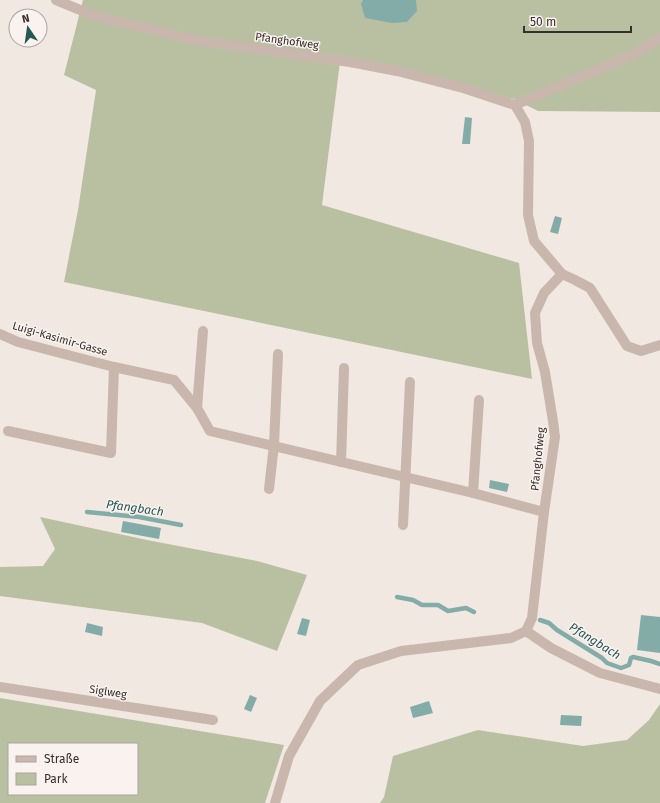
<svg xmlns="http://www.w3.org/2000/svg" width="660" height="803" font-family="'Fira Sans',sans-serif">
  <rect width="100%" height="100%" fill="#f1e8e1"/>
  <g fill="#b9c0a2" fill-rule="evenodd">
    <path d="M83,0h577v112l-122,-1 -24,-12 -174,-37 -18,143 197,58 13,116 -468,-97 14,-72 18,-120 -32,-15z"/>
    <path d="M40,517l107,23 110,21 50,14 -30,76 -75,-28 -202,-27v-29l43,-1 12,-17z"/>
    <path d="M0,698l284,47 -19,58h-265zM9,744h128v50h-128z"/>
    <path d="M660,704v99h-280l4,-6 9,-41 85,-26 105,16 44,-6 22,-20z"/>
  </g>
  <g fill="#83aca9">
    <path d="M363,0h53l1,11 -10,11 -15,1 -27,-5 -4,-14z"/>
    <path d="M465,117l7,1 -2,26h-8z"/>
    <path d="M555,216l7,2 -4,16 -8,-2z"/>
    <path d="M490,480l19,4 -2,8 -18,-4z"/>
    <path d="M123,521l38,7 -2,11 -38,-7z"/>
    <path d="M641,615l19,2v36l-23,-3z"/>
    <path d="M302,618l8,2 -4,16 -9,-2z"/>
    <path d="M87,623l16,4 -1,9 -17,-4z"/>
    <path d="M250,695l7,3 -6,14 -7,-3z"/>
    <path d="M429,701l4,12 -20,5 -3,-11z"/>
    <path d="M561,715l21,1 -1,10 -21,-1z"/>
  </g>
  <g fill="none" stroke-linecap="round" stroke-linejoin="round">
    <g stroke="#83aca9" stroke-width="4.5">
      <path d="M87,512l52,5 42,8"/>
      <path d="M397,597l16,3 9,5h16l10,6 18,-3 8,4"/>
      <path d="M540,620l9,3 8,7 45,28 5,5 14,5 8,-3 2,-7 2,-1 18,4 9,3"/>
    </g>
    <g stroke="#c9b7ae" stroke-width="10">
      <path d="M56,0l39,16 105,25 150,21 47,9 66,17 52,17 10,17 4,19 -1,74 6,26 28,33"/>
      <path d="M515,105l117,-50 28,-17"/>
      <path d="M0,334l18,8 96,25 60,13 23,28 13,23 263,62 71,19"/>
      <path d="M197,408l6,-77"/>
      <path d="M8,431l103,22 3,-86"/>
      <path d="M341,462l3,-94"/>
      <path d="M269,489l5,-44 4,-91"/>
      <path d="M473,493l6,-93"/>
      <path d="M403,525l7,-143"/>
      <path d="M526,631l25,17 49,25 60,16"/>
      <path d="M0,687l213,33"/>
      <path d="M275,803l14,-47 31,-55 38,-36 43,-14 110,-13 15,-7 6,-13 12,-106 11,-75 -2,-16 -8,-49 -8,-29 -2,-30 9,-20 18,-19 13,6 15,8 37,58 14,5 19,-6"/>
    </g>
  </g>
  <g text-anchor="middle" dominant-baseline="central" stroke-width="3" stroke-linejoin="round" paint-order="stroke">
    <g font-size="11" fill="#382e2c" stroke="#f9f2ee">
      <text transform="translate(287 41) rotate(8)">Pfanghofweg</text>
      <text transform="translate(60 339) rotate(16)">Luigi-Kasimir-Gasse</text>
      <text transform="translate(538 459) rotate(-84)">Pfanghofweg</text>
      <text transform="translate(108 692) rotate(9)">Siglweg</text>
    </g>
    <g font-size="12" font-style="italic" fill="#245654" stroke="#f9f2ee">
      <text transform="translate(135 508) rotate(8)">Pfangbach</text>
      <text transform="translate(595 641) rotate(32)">Pfangbach</text>
    </g>
  </g>
  <rect x="8" y="743" width="130" height="52" fill="#f9f2ee" stroke="#aca4a0"/>
  <rect x="16" y="756" width="20" height="6" fill="#c9b7ae" stroke="#aca4a0"/>
  <text x="44" y="763" font-size="12" fill="#382e2c">Straße</text>
  <rect x="16" y="773" width="20" height="12" fill="#b9c0a2" stroke="#aca4a0"/>
  <text x="44" y="783" font-size="12" fill="#382e2c">Park</text>
  <g transform="translate(28 28) rotate(347)"><circle r="19" fill="#f9f2ee" stroke="#aca4a0"/>
  <path d="M0-3L7 15L0 10L-7 15Z" fill="#245654"/>
  <text y="-6" font-size="11" font-weight="bold" text-anchor="middle" fill="#382e2c">N</text>
  </g>
  <path d="M524 26v6h107v-6" fill="none" stroke="#382e2c" stroke-width="2"/>
  <text x="530" y="26" font-size="12" fill="#382e2c" stroke="#f9f2ee" stroke-width="3" paint-order="stroke">50 m</text>
</svg>
